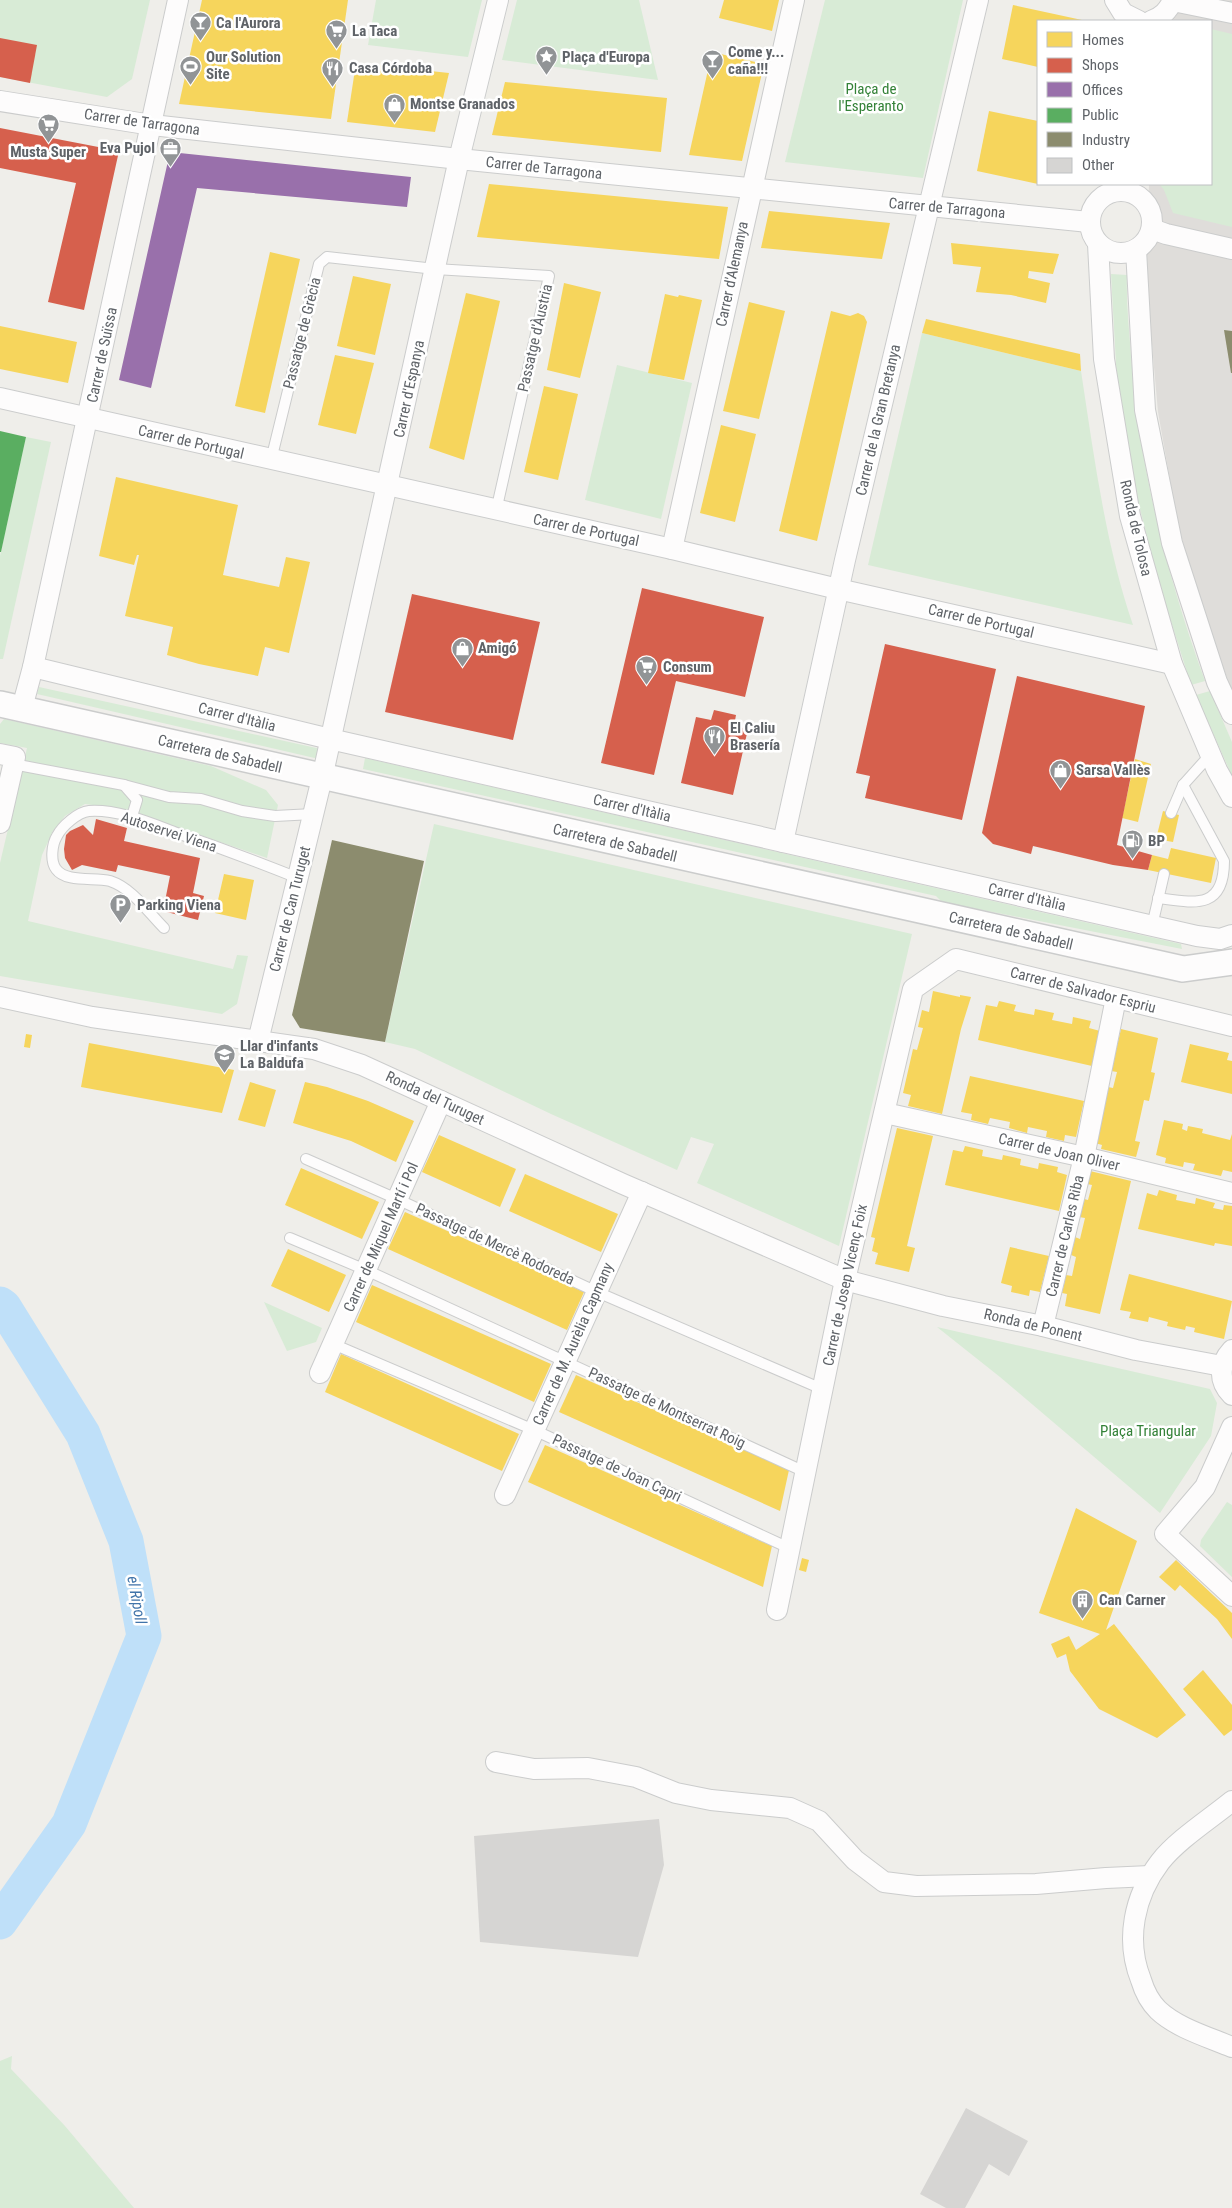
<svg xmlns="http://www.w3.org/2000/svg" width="1232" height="2208" font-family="'Roboto Condensed',sans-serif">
  <rect width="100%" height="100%" fill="#efeeea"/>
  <path fill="#dfddda" d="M1171,0h61v692l-38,-107 -17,-66 -19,-107 -12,-135 3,-93h62v-163h-43z"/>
  <g fill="#d8ebd6">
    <path d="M0,0h150l-18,79 -25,18 -107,-20z"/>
    <path d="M376,0h106l-14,57 -100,-12z"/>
    <path d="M517,0h122l19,80 -156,-20z"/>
    <path d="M825,0h138l-40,178 -138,-16z"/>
    <path d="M1211,29l21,5v193l-59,-14 -9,-23 -4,-5 51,-1z"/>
    <path d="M1111,274l16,1c-1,27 2,53 4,80 8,111 36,221 74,326l-14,4 -34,-108 -24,-96 -16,-99z"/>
    <path d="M922,333l159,38c13,85 24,172 52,254l-265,-60z"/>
    <path d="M617,365l75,18 -31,136 -76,-19z"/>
    <path d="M26,437l25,5 -48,217h-3v-103z"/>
    <path d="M39,687l282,62 -2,10 -282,-65z"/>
    <path d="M1210,691l22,51v34l-36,-81z"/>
    <path d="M4,719l207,47 55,24 12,15 -11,53 -144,-49 -38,-5 -20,12 -12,15 -11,24 -14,66 205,48 4,-14 11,1 -11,48 -15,10 -222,-38v-113l27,-115 -27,-5v-19z"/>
    <path d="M365,758l816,186 1,5 -240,-47 -6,-6 -573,-127z"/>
    <path d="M434,824l478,110 -73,312 -142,-63 17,-39 -23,-7 -14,33 -126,-56 -136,-65 -30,-7z"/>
    <path d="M264,1302l58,26 -6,14 -29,9z"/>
    <path d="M937,1327l273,62 7,14 -6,33 -51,77 -160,-136z"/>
    <path d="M1227,1502l5,3v72l-32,-31 1,-6z"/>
    <path d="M12,2056l-1,13 54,57 69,82h-134v-147z"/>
  </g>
  <g fill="#f6d55c">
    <path d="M202,0h146l-17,119 -152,-15z"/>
    <path d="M724,0h55l-7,31 -53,-13z"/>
    <path d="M1013,5l69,15v1h-44v46l-36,-8z"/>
    <path d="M712,52l52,12 -22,97 -53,-6z"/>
    <path d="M356,63l93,10 -14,59 -88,-10z"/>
    <path d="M505,82l162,16 -6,54 -169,-17z"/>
    <path d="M989,111l49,10v63l-61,-13z"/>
    <path d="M489,184l239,23 -9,52 -242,-22z"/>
    <path d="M769,211l121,12 -8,36 -121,-11z"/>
    <path d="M951,243l108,11 -6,20 -24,-3 -1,7 22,5 -4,20 -35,-8 -35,-3 5,-25 -28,-3z"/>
    <path d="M270,252l30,7 -35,154 -30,-7z"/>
    <path d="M353,276l38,8 -16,71 -38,-9z"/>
    <path d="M564,283l37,9 -21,86 -33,-8z"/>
    <path d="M466,293l34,8 -36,159 -35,-12z"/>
    <path d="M665,294l13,3 1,-2 23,5 -18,80 -36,-7z"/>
    <path d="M749,302l36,9 -26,108 -36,-8z"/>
    <path d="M831,311l19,5 8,-3 6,3 3,6 -50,219 -38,-10z"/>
    <path d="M926,319l154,35 1,17 -159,-38z"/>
    <path d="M0,326l77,16 -9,41 -68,-14z"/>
    <path d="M335,355l39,8 -18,71 -38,-9z"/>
    <path d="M544,386l34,8 -20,86 -34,-8z"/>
    <path d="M721,425l35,9 -21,88 -35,-9z"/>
    <path d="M116,477l122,28 -15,70 56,12 7,-30 24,5 -21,91 -24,-6 -7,29 -59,-12 -32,-9 6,-28 -48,-11 14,-61h-2l-3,10 -35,-9z"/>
    <path d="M1135,759l16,5 -13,58 -16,-4z"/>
    <path d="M1163,811l16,4 -6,27 -17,-3z"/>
    <path d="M1171,848l45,10 -5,25 -63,-13 4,-15 16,4z"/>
    <path d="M224,874l30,6 -8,40 -31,-7z"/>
    <path d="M933,991l27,6v-2l11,2 -10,32 -19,85 -34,-8 3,-11 -8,-2 10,-44 4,1 6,-22 -5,-1 4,-17 7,2z"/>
    <path d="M999,1001l17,4 -2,6 20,4 1,-6 19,4 -2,7 20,4 1,-7 18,4 -2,7 11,3 -8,35 -114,-26 8,-35 11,2z"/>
    <path d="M1121,1029l37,9 -7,34 4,1 -6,28 -5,-1 -9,41 5,1 -4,15 -35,-8 1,-4 -7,-2 13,-56 5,1 4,-16 -6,-1z"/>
    <path d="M26,1034l6,1 -2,13 -6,-1z"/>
    <path d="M89,1043l145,27 -12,43 -141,-26z"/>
    <path d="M1190,1044l39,9 -2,7 5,1v33l-51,-12z"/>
    <path d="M970,1076l114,25 -8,36 -11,-2 -1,6 -18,-4 1,-6 -19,-4 -1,6 -18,-5 1,-6 -20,-4 -2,6 -17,-4 1,-6 -11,-2z"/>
    <path d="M250,1082l26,8 -11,37 -27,-7z"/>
    <path d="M305,1082l22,5 41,14 46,20 -18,41 -45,-21 -58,-18z"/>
    <path d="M1164,1120l19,4 -1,5 5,2 1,-5 15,3 -1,4 28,7 2,-6v38l-9,-2 -2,6 -28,-6 2,-6 -11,-2 -1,5 -18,-4 1,-5 -10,-3z"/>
    <path d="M897,1128l36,8 -26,110 8,2 -6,24 -34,-8 3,-11 -6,-2 3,-13 -4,-1z"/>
    <path d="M439,1135l77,34 -16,38 -78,-35z"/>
    <path d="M965,1146l18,4 -1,6 20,4 1,-5 18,4 -1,6 18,4 1,-6 19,4 -1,5 10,3 -8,36 -114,-26 8,-35 10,2z"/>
    <path d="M301,1168l78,34 -17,37 -77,-34z"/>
    <path d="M1090,1171l41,10 -31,133 -35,-8 2,-12 -5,-1 4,-18 6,1 4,-19 -5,-2 4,-18 5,2 5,-21 -6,-1 5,-18 4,1 4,-15 -5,-1z"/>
    <path d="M525,1174l93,40 -17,38 -92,-41z"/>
    <path d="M1159,1190l18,5 -1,5 19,4 1,-6 19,5 -2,5 10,2 1,-5 8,1v40l-17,-3 -1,3 -76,-17 9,-36 10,3z"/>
    <path d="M405,1212l179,80 -17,38 -179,-81z"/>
    <path d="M1010,1247l39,9 -9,36 -10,-2 -1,6 -18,-4 1,-6 -11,-3z"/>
    <path d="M288,1249l58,26 -17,37 -58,-26z"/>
    <path d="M1129,1274l103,27 -8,38 -30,-7 1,-4 -9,-2 -1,4 -18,-4 1,-4 -19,-5 -1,5 -19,-4 2,-6 -11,-2z"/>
    <path d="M372,1285l179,79 -17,38 -178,-80z"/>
    <path d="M341,1354l178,80 -17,37 -177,-79z"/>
    <path d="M576,1375l213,95 -9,41 -221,-99z"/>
    <path d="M545,1445l227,101 -9,41 -235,-105z"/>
    <path d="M1076,1508l61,33 -31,89 8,-6 72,91 -29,23 -58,-29 -29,-38 -4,-17 -9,4 -6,-14 18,-8 7,14 24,-16 -61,-21z"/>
    <path d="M802,1558l7,2 -3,12 -7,-2z"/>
    <path d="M1176,1560l56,53v26l-15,-20 -37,-34 -5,6 -16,-14z"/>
    <path d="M1203,1670l29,35v25l-8,6 -41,-47z"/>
  </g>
  <g fill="#d6604d">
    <path d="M0,38l37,7 -7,38 -30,-6z"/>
    <path d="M0,128l119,23 -35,159 -36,-8 28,-119 -76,-15z"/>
    <path d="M642,588l122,29 -19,80 -69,-16 -22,94 -53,-12z"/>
    <path d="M412,594l128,28 -27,118 -128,-28z"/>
    <path d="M885,644l111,25 -34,151 -97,-22 5,-22 -14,-3z"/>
    <path d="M1017,676l128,30 -28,139 35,10 -4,15 -35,-5 -80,-19 -2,8 -38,-10 -11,-11z"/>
    <path d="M714,710l22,5 -2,11 14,3 -15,66 -52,-12 15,-66 15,3z"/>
    <path d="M96,819l31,9 -3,13 76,17 -7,35 11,3 -6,24 -35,-9 7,-35 -52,-11 -2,7 -34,-7 -10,5 -7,-12 -1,-9 2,-14 4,-4 13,-6 10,10z"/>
  </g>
  <path fill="#9970ab" d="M170,152l241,25 -4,30 -210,-19 -46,200 -32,-8z"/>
  <path fill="#5aae61" d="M0,431l26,6 -25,115h-1z"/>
  <g fill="#8c8c6e">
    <path d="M1224,330l8,1v42h-1z"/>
    <path d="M332,840l92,21 -39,181 -85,-14 -8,-13z"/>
  </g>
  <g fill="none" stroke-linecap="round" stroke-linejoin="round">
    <path stroke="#bfe0f9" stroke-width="35" d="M0,1304l4,3 79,127 43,107 18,95 -75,188 -69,98"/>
  </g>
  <g fill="#d6d5d3">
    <path d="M659,1819l5,46 -26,92 -158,-15 -6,-106z"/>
    <path d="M966,2108l62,33 -19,35 -20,-12 -24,44h-19l-26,-14z"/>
  </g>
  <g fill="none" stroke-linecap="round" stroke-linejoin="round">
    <defs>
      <g id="service">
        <path d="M271,460l48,-196 8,-7 108,12 114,7 -53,235"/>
        <path d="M13,764l111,21"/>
        <path d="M133,813l4,-13 -13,-15 45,12 32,2 41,12 33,5 38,-2"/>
        <path d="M1171,813l12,-28 27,-30"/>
        <path d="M1158,898c37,5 66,12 66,-37l-41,-76"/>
        <path d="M1152,926l12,-52"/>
        <path d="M164,928c-16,-16 -32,-40 -54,-47 -16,-4 -44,2 -54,-12 -6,-8 -4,-25 1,-33 5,-10 21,-24 32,-25 29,-2 61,12 88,22 41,14 81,29 121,45"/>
        <path d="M306,1159l91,40 200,93 225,97"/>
        <path d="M290,1238l76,32 439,202"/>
        <path d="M333,1344l201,86 255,118"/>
      </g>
      <g id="minor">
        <path d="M1115,0l8,13 16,8"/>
        <path d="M1173,1l59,12"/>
        <path d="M1151,21c11,-4 17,-10 22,-21"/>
        <path d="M0,101l152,24 307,34 630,63"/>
        <circle cx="1121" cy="222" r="31"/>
        <path d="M1152,229l14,5 66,15"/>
        <path d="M1098,244l6,115 26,157 42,148 45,106 15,27"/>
        <path d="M1136,250l9,160 27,133 45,139 15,32"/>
        <path d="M0,398l672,151 166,40 334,75"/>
        <path d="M672,549l122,-549"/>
        <path d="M33,667l297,72 867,197 23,3 12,-4"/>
        <path d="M22,708l11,-41 145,-667"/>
        <path d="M0,754l15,3 -15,66"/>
        <path d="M783,842l62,-282 133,-560"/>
        <path d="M0,997l92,20 222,32 48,16 261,119 222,96 98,26 100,20 93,24 86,16"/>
        <path d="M258,1041l64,-263 137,-619 39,-159"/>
        <path d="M885,1113l199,44 148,36"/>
        <path d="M1043,1326l41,-169 32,-159"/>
        <path d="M1232,1350c-13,14 -14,31 0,45"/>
        <path d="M320,1373l121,-272"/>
        <path d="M1232,1427l-27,60 -40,47 67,62"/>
        <path d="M505,1495l137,-303"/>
        <path d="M777,1610l68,-330 68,-291 43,-30 276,67"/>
        <path d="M496,1762l38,7 54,-1 48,9 40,16 35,7 79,8 29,13 36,39 29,22 32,4 120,-2 70,-6 44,-2"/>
        <path d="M1232,1801c-22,18 -55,39 -72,61 -26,34 -35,78 -19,118 3,10 9,22 17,30 19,18 50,27 74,37"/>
      </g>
      <path id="tertiary" d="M0,704l1183,265 49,-7"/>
    </defs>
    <use href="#service" stroke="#cbcccc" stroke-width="12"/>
    <use href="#minor" stroke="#cbcccc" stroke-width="22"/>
    <use href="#tertiary" stroke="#cbcccc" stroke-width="28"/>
    <use href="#service" stroke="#fdfcfc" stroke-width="10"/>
    <use href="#minor" stroke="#fdfcfc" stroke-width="20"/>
    <use href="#tertiary" stroke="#fdfcfc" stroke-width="25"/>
  </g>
  <defs>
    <symbol id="bar-pin" viewBox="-11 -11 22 30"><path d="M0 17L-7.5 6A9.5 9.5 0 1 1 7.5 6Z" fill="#919496" stroke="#fff"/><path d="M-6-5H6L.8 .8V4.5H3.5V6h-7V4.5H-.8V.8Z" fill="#fff"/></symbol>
    <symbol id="supermarket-pin" viewBox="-11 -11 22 30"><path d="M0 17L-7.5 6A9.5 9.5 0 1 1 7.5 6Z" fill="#919496" stroke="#fff"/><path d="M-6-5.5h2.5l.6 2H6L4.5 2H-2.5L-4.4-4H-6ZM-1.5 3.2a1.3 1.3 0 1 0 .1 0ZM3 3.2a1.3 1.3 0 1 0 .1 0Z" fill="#fff"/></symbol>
    <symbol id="sight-pin" viewBox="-11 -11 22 30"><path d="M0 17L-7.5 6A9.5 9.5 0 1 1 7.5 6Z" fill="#919496" stroke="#fff"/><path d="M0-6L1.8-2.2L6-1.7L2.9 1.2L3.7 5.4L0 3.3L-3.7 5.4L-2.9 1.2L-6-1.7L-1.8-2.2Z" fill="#fff"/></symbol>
    <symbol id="stadium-pin" viewBox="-11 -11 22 30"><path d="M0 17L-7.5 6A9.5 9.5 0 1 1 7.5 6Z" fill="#919496" stroke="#fff"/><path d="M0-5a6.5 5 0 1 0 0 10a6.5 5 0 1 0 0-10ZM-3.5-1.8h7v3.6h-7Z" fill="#fff"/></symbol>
    <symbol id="restaurant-pin" viewBox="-11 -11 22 30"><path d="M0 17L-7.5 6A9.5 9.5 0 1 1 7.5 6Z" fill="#919496" stroke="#fff"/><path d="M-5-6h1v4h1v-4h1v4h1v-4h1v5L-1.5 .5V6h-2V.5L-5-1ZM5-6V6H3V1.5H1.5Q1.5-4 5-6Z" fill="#fff"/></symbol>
    <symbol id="shop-pin" viewBox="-11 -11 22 30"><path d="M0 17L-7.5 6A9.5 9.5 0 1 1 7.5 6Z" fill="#919496" stroke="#fff"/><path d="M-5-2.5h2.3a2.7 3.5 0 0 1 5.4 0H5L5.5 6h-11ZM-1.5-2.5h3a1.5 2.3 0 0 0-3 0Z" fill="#fff"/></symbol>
    <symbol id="office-pin" viewBox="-11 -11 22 30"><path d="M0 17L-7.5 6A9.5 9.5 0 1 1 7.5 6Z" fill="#919496" stroke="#fff"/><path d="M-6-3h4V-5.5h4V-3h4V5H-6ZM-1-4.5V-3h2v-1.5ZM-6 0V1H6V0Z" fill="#fff"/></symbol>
    <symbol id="fuel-pin" viewBox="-11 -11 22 30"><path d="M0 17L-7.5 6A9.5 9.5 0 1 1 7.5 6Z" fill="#919496" stroke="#fff"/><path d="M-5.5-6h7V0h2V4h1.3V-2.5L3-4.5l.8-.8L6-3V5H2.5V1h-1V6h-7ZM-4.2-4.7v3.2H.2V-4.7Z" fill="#fff"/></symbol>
    <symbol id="parking-pin" viewBox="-11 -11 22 30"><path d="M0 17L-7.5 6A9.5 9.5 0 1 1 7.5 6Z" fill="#919496" stroke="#fff"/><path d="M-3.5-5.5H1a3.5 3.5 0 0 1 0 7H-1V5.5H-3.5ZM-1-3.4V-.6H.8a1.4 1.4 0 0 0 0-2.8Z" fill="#fff"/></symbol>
    <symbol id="school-pin" viewBox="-11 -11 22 30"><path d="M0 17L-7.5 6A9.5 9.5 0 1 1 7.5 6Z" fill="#919496" stroke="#fff"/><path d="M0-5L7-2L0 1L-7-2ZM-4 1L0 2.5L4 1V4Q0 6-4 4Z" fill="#fff"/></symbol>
    <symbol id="building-pin" viewBox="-11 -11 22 30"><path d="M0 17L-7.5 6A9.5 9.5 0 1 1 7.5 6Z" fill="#919496" stroke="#fff"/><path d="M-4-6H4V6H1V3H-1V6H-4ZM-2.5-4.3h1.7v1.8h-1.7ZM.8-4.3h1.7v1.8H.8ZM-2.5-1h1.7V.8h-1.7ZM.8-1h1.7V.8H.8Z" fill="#fff"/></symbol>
  </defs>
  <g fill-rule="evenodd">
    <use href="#bar-pin" x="188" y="10" width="25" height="34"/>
    <use href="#supermarket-pin" x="324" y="18" width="25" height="34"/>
    <use href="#sight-pin" x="534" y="44" width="25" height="34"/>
    <use href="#bar-pin" x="700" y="48" width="25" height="34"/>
    <use href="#stadium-pin" x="178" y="54" width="25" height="34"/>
    <use href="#restaurant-pin" x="320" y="56" width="25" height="34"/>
    <use href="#shop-pin" x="382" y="92" width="25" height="34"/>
    <use href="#supermarket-pin" x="36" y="112" width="25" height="34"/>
    <use href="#office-pin" x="158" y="136" width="25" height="34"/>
    <use href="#shop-pin" x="450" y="636" width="25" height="34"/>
    <use href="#supermarket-pin" x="634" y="654" width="25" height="34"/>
    <use href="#restaurant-pin" x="702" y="724" width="25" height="34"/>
    <use href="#shop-pin" x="1048" y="758" width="25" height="34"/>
    <use href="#fuel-pin" x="1120" y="828" width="25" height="34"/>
    <use href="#parking-pin" x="108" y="892" width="25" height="34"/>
    <use href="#school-pin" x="212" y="1042" width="25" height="34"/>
    <use href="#building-pin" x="1070" y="1588" width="25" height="34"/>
  </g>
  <g text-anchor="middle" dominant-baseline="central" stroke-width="5" stroke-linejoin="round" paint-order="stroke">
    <g font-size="15" font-weight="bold" fill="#5f6368" stroke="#fff" text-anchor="start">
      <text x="216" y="23">Ca l'Aurora</text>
      <text x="352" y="31">La Taca</text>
      <text x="728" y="52">Come y...<tspan x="728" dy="17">caña!!!</tspan></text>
      <text x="206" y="57">Our Solution<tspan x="206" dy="17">Site</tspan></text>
      <text x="562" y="57">Plaça d'Europa</text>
      <text x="349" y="68">Casa Córdoba</text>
      <text x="410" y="104">Montse Granados</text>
      <text x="155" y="148" text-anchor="end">Eva Pujol</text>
      <text x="48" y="152" text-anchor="middle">Musta Super</text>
      <text x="478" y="648">Amigó</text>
      <text x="663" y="667">Consum</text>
      <text x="730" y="728">El Caliu<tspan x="730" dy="17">Brasería</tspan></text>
      <text x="1076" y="770">Sarsa Vallès</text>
      <text x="1148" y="841">BP</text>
      <text x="137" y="905">Parking Viena</text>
      <text x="240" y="1046">Llar d'infants<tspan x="240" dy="17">La Baldufa</tspan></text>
      <text x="1099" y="1600">Can Carner</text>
    </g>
    <g font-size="15" fill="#348238" stroke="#fff">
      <text x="871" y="89">Plaça de<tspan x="871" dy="17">l'Esperanto</tspan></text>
      <text x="1148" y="1431">Plaça Triangular</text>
    </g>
    <g font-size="15" fill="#5f6368" stroke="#fff">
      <text transform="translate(142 122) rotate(8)">Carrer de Tarragona</text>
      <text transform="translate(544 168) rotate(6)">Carrer de Tarragona</text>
      <text transform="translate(947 208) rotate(5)">Carrer de Tarragona</text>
      <text transform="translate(732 274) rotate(-78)">Carrer d'Alemanya</text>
      <text transform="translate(302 333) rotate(-76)">Passatge de Grècia</text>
      <text transform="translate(535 338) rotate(-77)">Passatge d'Àustria</text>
      <text transform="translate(102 355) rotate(-78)">Carrer de Suïssa</text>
      <text transform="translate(409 389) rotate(-78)">Carrer d'Espanya</text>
      <text transform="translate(878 420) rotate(-77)">Carrer de la Gran Bretanya</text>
      <text transform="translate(191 442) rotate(13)">Carrer de Portugal</text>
      <text transform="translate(1136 528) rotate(77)">Ronda de Tolosa</text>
      <text transform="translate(586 530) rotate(12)">Carrer de Portugal</text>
      <text transform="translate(981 621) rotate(13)">Carrer de Portugal</text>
      <text transform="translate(237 717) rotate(14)">Carrer d'Itàlia</text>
      <text transform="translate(220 754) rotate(13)">Carretera de Sabadell</text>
      <text transform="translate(632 808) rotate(13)">Carrer d'Itàlia</text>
      <text transform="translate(169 832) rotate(18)">Autoservei Viena</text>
      <text transform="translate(615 843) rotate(13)">Carretera de Sabadell</text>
      <text transform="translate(1027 897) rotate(13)">Carrer d'Itàlia</text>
      <text transform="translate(290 909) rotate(-76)">Carrer de Can Turuget</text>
      <text transform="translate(1011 931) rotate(13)">Carretera de Sabadell</text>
      <text transform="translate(1083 990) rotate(14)">Carrer de Salvador Espriu</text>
      <text transform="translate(435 1098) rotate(25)">Ronda del Turuget</text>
      <text transform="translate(1059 1152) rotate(13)">Carrer de Joan Oliver</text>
      <text transform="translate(1065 1236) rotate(-77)">Carrer de Carles Riba</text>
      <text transform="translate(381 1237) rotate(-66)">Carrer de Miquel Martí i Pol</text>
      <text transform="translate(495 1244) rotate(25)">Passatge de Mercè Rodoreda</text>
      <text transform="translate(845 1285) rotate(-78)">Carrer de Josep Vicenç Foix</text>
      <text transform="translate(1033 1325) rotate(13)">Ronda de Ponent</text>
      <text transform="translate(573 1344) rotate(-66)">Carrer de M. Aurèlia Capmany</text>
      <text transform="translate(667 1408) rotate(25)">Passatge de Montserrat Roig</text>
      <text transform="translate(617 1468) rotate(25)">Passatge de Joan Capri</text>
    </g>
    <g font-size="16" font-style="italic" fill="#4174aa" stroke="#fff">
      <text transform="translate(137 1600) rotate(80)">el Ripoll</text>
    </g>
  </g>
  <rect x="1037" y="20" width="175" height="165" fill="#ffffff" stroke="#bfc1c3"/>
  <rect x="1047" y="32" width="25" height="15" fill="#f6d55c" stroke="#bfc1c3"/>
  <text x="1082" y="45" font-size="15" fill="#5f6368">Homes</text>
  <rect x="1047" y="58" width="25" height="15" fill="#d6604d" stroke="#bfc1c3"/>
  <text x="1082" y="70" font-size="15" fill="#5f6368">Shops</text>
  <rect x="1047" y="82" width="25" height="15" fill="#9970ab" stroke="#bfc1c3"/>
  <text x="1082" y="95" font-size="15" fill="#5f6368">Offices</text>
  <rect x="1047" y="108" width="25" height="15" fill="#5aae61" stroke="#bfc1c3"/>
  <text x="1082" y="120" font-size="15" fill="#5f6368">Public</text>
  <rect x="1047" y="132" width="25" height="15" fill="#8c8c6e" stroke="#bfc1c3"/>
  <text x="1082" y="145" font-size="15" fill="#5f6368">Industry</text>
  <rect x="1047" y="158" width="25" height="15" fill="#d6d5d3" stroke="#bfc1c3"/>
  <text x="1082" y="170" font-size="15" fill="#5f6368">Other</text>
</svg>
